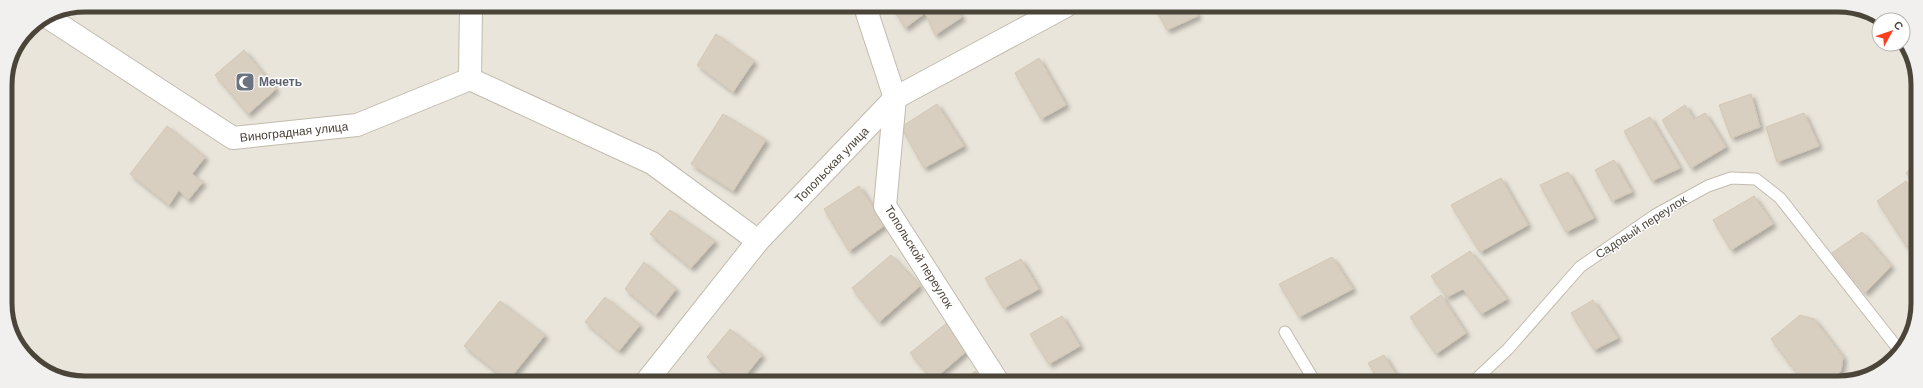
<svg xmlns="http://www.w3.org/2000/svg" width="1923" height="388" font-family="Helvetica,sans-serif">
  <defs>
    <filter id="shadow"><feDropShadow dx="3.5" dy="3.5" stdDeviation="2" flood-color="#0004"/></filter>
  </defs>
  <rect width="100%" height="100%" fill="#f6f3ec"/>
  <path fill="#eae5da" d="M85,5l1769,1 25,14v24h24l13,25 1,250 -26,44 -48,20 -1771,-1 -54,-41 -11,-22 -2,-239 6,-26 18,-26 25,-17z"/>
  <path fill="#d2eab5" d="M18,341l54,41 -43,-22z"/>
  <g fill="#d8cfc1" stroke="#d3c7b4" filter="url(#shadow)">
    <path d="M896,6h58l8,11 -27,18 -10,-22 -20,15 -12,-20z"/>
    <path d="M1154,6h38l6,10 -31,14z"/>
    <path d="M716,34l38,27 -21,31 -36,-27z"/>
    <path d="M244,50l32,39 -28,25 -33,-39z"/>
    <path d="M1039,58l27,47 -25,14 -26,-46z"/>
    <path d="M1751,94l9,33 -29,11 -12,-33z"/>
    <path d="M937,104l27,42 -40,22 -23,-41z"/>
    <path d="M1685,105l9,14 11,-6 21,34 -35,21 -29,-48z"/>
    <path d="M1804,113l15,33 -42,16 -11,-35z"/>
    <path d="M723,114l43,26 -33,51 -42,-27z"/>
    <path d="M1650,117l30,51 -28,13 -28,-50z"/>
    <path d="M167,126l38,31 -13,17 11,8 -15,18 -9,-10 -10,15 -39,-31z"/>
    <path d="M1614,160l18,32 -20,9 -17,-31z"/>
    <path d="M1916,163v22l-10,-12z"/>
    <path d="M1568,172l26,46 -28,14 -26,-47z"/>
    <path d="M1501,178l27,47 -48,27 -29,-47z"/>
    <path d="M1906,181l10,15v43l-9,8 -30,-46z"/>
    <path d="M859,186l26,39 -36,26 -25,-42z"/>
    <path d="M1754,196l19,28 -42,26 -18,-30z"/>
    <path d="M670,210l45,31 -24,27 -41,-34z"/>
    <path d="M1862,232l29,34 -26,27 -33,-40z"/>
    <path d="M1470,251l37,48 -26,15 -18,-25 -16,8 -16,-21z"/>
    <path d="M891,255l29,31 -41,36 -27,-34z"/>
    <path d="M1332,257l21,32 -54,28 -20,-33z"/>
    <path d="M1021,259l18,30 -35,19 -19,-30z"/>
    <path d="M644,262l32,27 -20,26 -31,-26z"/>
    <path d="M1441,295l25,38 -30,21 -26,-37z"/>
    <path d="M605,297l35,28 -21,26 -34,-29z"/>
    <path d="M1593,300l25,38 -24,12 -23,-37z"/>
    <path d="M500,301l45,34 -37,46 -44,-35z"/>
    <path d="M1800,315l14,4 29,38 -2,14 -17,12h-20l-33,-44z"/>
    <path d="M1062,316l18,30 -31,18 -19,-30z"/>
    <path d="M948,322l21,27 -36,31 -23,-27z"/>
    <path d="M730,329l32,26 -22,27h-8l-25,-25z"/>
    <path d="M1384,355l17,28 -21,-1 -12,-19z"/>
    <path d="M975,371l11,11h-23z"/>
  </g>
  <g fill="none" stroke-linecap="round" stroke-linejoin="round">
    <defs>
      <g id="lane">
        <path d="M1285,332l30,50"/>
        <path d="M1472,383l36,-34 72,-82 75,-52 53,-29 23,-8 25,1 24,19 119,152"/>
      </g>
      <g id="street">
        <path d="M872,6l-5,7 28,85 -10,108 113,176"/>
        <path d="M46,16l187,122 124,-13 113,-46 1,-74"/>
        <path d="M470,79l182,84 106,78"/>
        <path d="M646,382l112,-141 137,-143 171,-92"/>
      </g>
    </defs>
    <use href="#lane" stroke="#c2bbae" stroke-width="13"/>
    <use href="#street" stroke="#c2bbae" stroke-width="24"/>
    <use href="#lane" stroke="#fff" stroke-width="11"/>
    <use href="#street" stroke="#fff" stroke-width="22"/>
  </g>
  <defs>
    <symbol id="mosque-square" viewBox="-11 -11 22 22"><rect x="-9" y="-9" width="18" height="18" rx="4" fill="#6b7280" stroke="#fff"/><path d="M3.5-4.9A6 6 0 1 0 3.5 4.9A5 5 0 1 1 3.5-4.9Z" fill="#fff"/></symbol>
  </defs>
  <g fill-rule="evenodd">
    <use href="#mosque-square" x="234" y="71" width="22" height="22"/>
  </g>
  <g text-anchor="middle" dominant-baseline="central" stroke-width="3" stroke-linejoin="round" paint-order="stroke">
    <g font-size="12" font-weight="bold" fill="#5b616d" stroke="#fff" text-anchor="start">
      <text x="259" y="82">Мечеть</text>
    </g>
    <g font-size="12" fill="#4b4439" stroke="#fff">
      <text transform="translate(294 132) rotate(-6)">Виноградная улица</text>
      <text transform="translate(832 165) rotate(-46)">Топольская улица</text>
      <text transform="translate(1641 227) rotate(-33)">Садовый переулок</text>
      <text transform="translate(919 257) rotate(58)">Топольской переулок</text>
    </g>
  </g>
  <path d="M0 0H1923V388H0ZM85 12H1838A73 73 0 0 1 1911 85V303A73 73 0 0 1 1838 376H85A73 73 0 0 1 12 303V85A73 73 0 0 1 85 12Z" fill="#f1f0ef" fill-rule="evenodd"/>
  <path fill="none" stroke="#4b4439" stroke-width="5" d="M85 12H1838A73 73 0 0 1 1911 85V303A73 73 0 0 1 1838 376H85A73 73 0 0 1 12 303V85A73 73 0 0 1 85 12Z"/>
  <g transform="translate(1891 32) rotate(50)"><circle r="19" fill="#ffffff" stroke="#b7b4b0"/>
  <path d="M0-3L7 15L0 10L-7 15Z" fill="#fc3f1d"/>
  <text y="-6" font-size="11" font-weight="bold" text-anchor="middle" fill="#4b4439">С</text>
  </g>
</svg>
